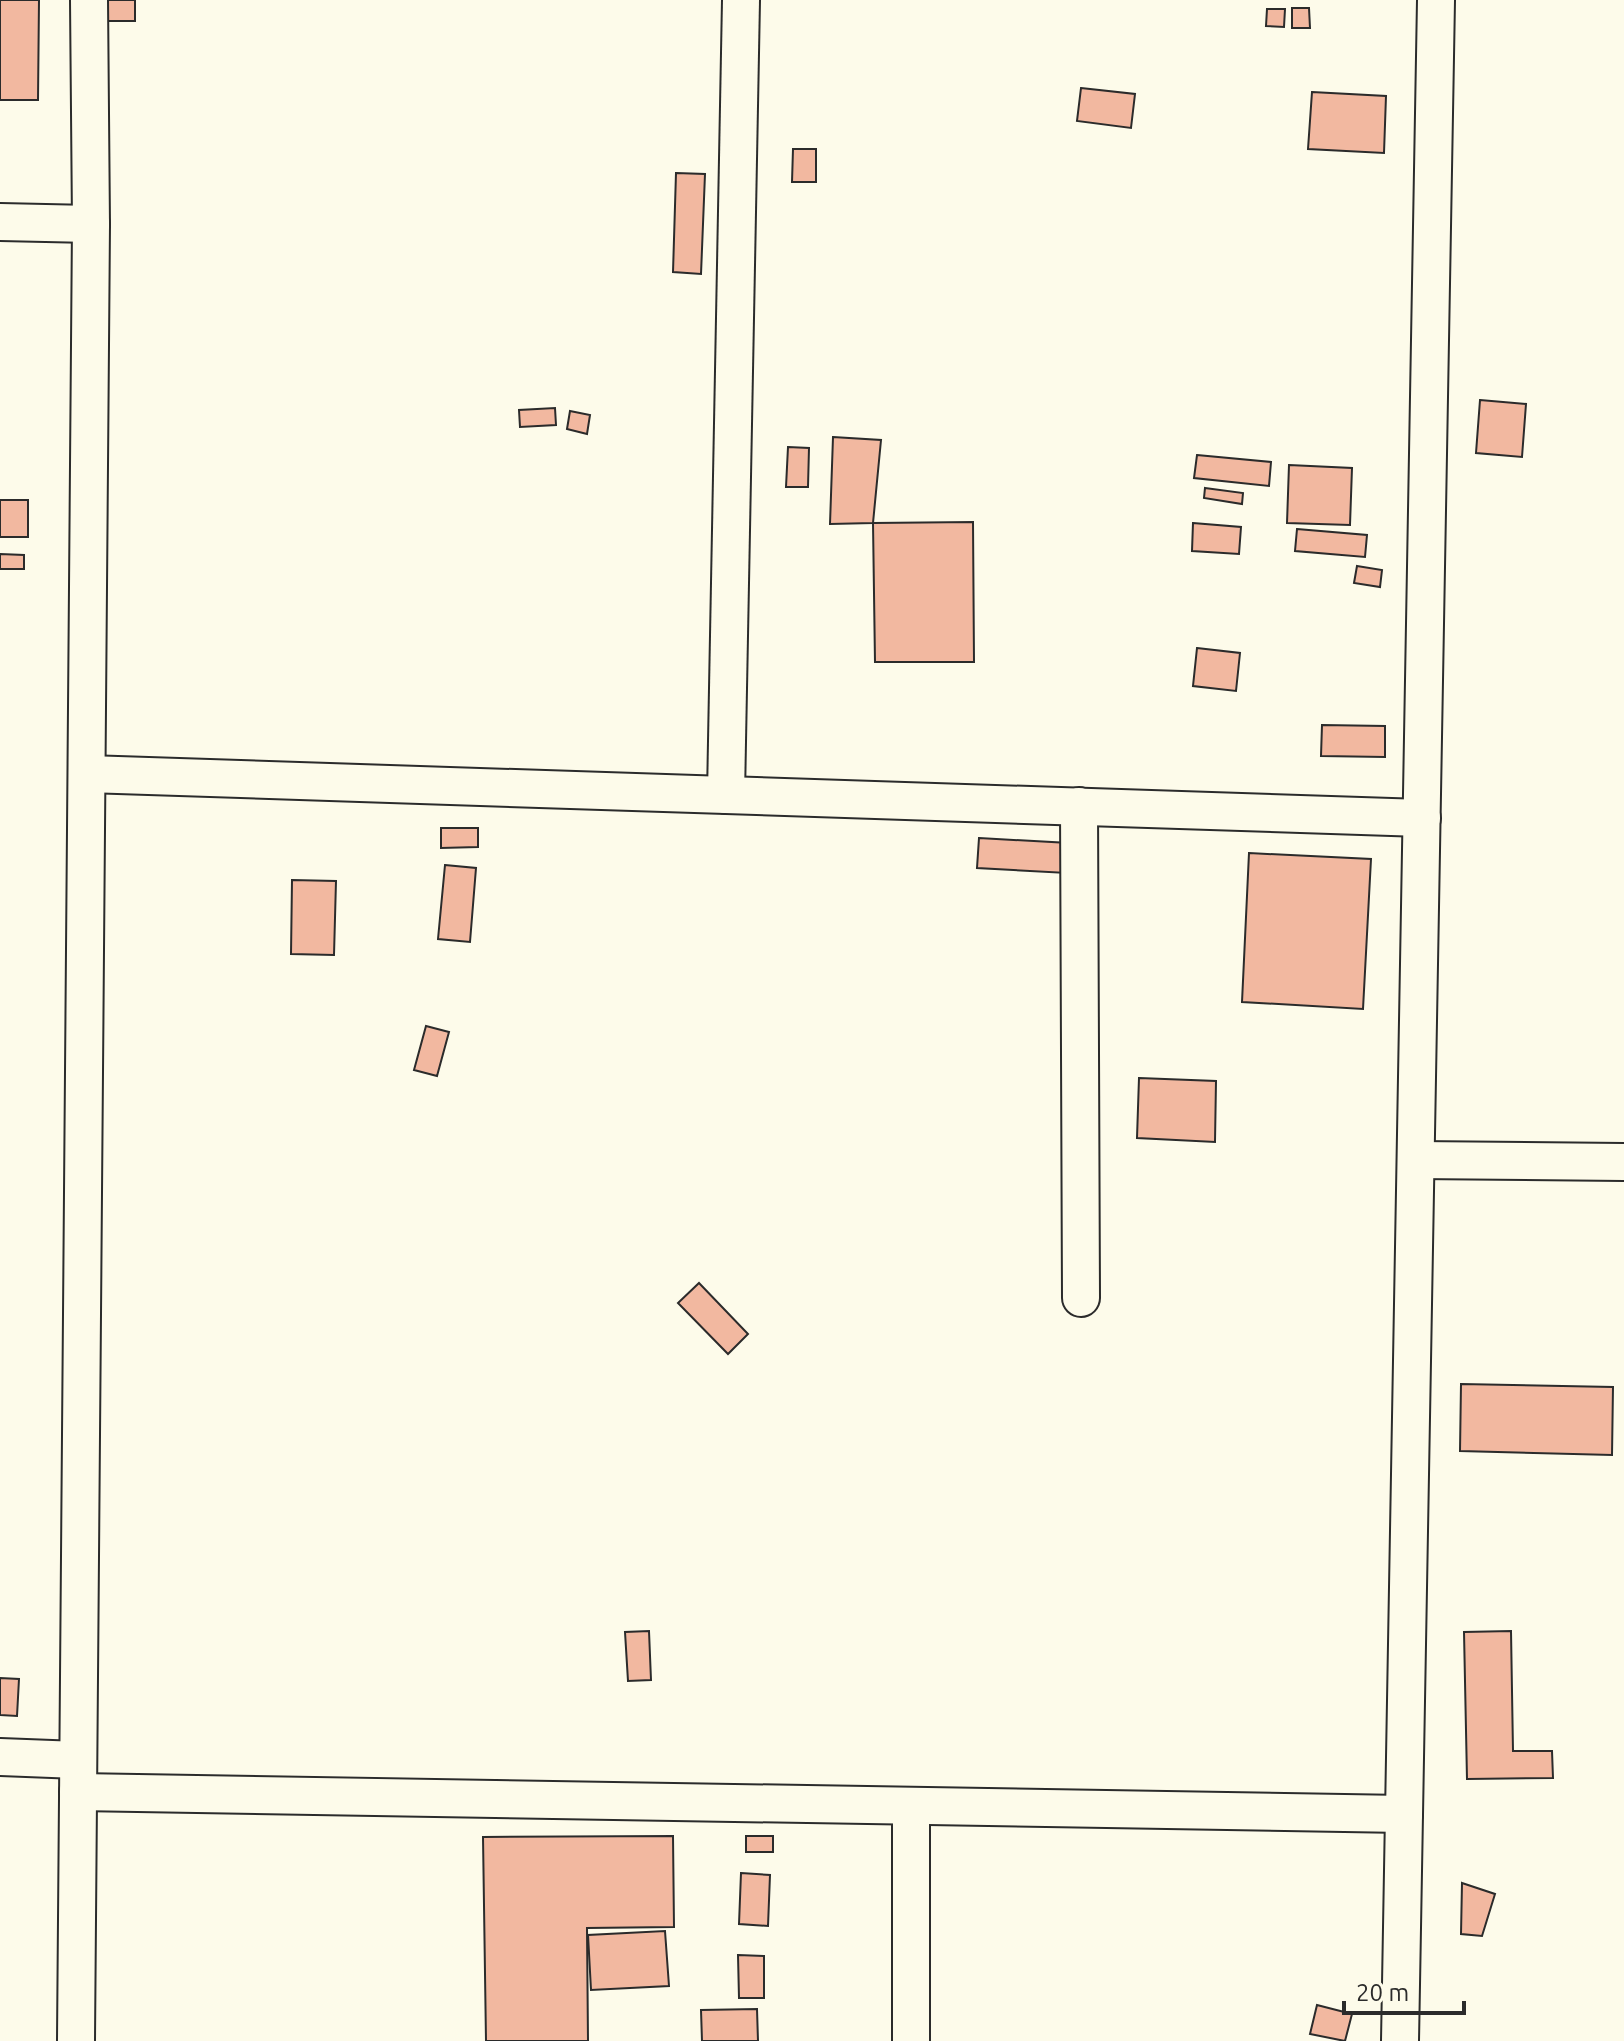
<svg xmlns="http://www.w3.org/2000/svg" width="1624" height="2041" font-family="Ubuntu,sans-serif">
  <rect width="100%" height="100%" fill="#fdfbea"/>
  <g fill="#f2b8a0" stroke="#2b2b2b" stroke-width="2">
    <path d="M0,0h39l-1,100h-38z"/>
    <rect x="104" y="0" width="31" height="21"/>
    <path d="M1292,8h17l1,20h-18z"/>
    <path d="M1267,9h18l-1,18 -18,-1z"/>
    <path d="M1081,88l54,6 -4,34 -54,-7z"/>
    <path d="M1312,92l74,4 -2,57 -76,-4z"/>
    <path d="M793,149h23v33h-24z"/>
    <path d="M676,173l29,1 -4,100 -28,-2z"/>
    <path d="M1480,400l46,4 -4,53 -46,-4z"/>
    <path d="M555,408l1,17 -36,2 -1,-17z"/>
    <path d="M570,411l20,4 -3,19 -20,-5z"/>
    <path d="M833,437l48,3 -8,83 -43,1z"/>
    <path d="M788,447l21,1 -1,39h-22z"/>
    <path d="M1197,455l74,7 -2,24 -75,-8z"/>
    <path d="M1289,465l63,3 -2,57 -63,-2z"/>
    <path d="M1205,488l38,5 -1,11 -38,-6z"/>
    <rect x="0" y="500" width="28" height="37"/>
    <path d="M973,522l1,140h-99l-2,-139z"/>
    <path d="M1193,523l48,4 -2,27 -47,-3z"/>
    <path d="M1297,529l70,6 -2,22 -70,-6z"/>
    <path d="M0,554l24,1v14h-24z"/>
    <path d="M1357,566l25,4 -2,17 -26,-4z"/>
    <path d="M1197,648l43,5 -4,38 -43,-5z"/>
    <path d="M1322,725l63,1v31l-64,-1z"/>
    <path d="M441,828h37v19l-37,1z"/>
    <path d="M979,838l90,5 -2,30 -90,-5z"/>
    <path d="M1249,853l122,6 -8,150 -121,-7z"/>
    <path d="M445,865l31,3 -6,74 -32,-3z"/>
    <path d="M292,880l44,1 -2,74 -43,-1z"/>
    <path d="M426,1026l23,6 -12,44 -23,-6z"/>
    <path d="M1139,1078l77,3 -1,61 -78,-4z"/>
    <path d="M699,1283l49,51 -20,20 -50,-51z"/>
    <path d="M1461,1384l152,3 -1,68 -152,-4z"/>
    <path d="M649,1631l2,49 -23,1 -3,-49z"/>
    <path d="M1511,1631l2,120h39l1,27 -86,1 -3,-147z"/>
    <path d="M0,1678l19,1 -2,37 -17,-1z"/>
    <path d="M673,1836l1,91 -87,1 1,113h-102l-3,-204z"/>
    <rect x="746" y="1836" width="27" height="16"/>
    <path d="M741,1873l29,2 -2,51 -29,-2z"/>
    <path d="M1462,1883l33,11 -13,42 -21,-2z"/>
    <path d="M665,1931l4,55 -78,4 -3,-55z"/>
    <path d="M738,1955l26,1v42h-25z"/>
    <path d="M1317,2005l35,9 -7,27 -35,-7z"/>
    <path d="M757,2009l1,32h-56l-1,-31z"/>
  </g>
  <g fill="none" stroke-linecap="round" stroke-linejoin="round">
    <defs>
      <g id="street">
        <path d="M0,222l91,2"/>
        <path d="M87,774l1335,44"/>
        <path d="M726,795l15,-795"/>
        <path d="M1079,806l2,492"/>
        <path d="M1416,1160l208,2"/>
        <path d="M0,1757l78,3"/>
        <path d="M78,1792l1326,22"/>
        <path d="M76,2041l15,-1817 -2,-224"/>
        <path d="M911,2041v-235"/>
        <path d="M1400,2041l36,-2041"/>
      </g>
    </defs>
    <use href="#street" stroke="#2b2b2b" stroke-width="40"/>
    <use href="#street" stroke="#fdfbea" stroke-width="36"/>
  </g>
  <path d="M1344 2001v12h120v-12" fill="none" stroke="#2b2b2b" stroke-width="4"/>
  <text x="1356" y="2001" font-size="24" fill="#2b2b2b" stroke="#fdfbea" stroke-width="6" paint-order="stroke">20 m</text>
</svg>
